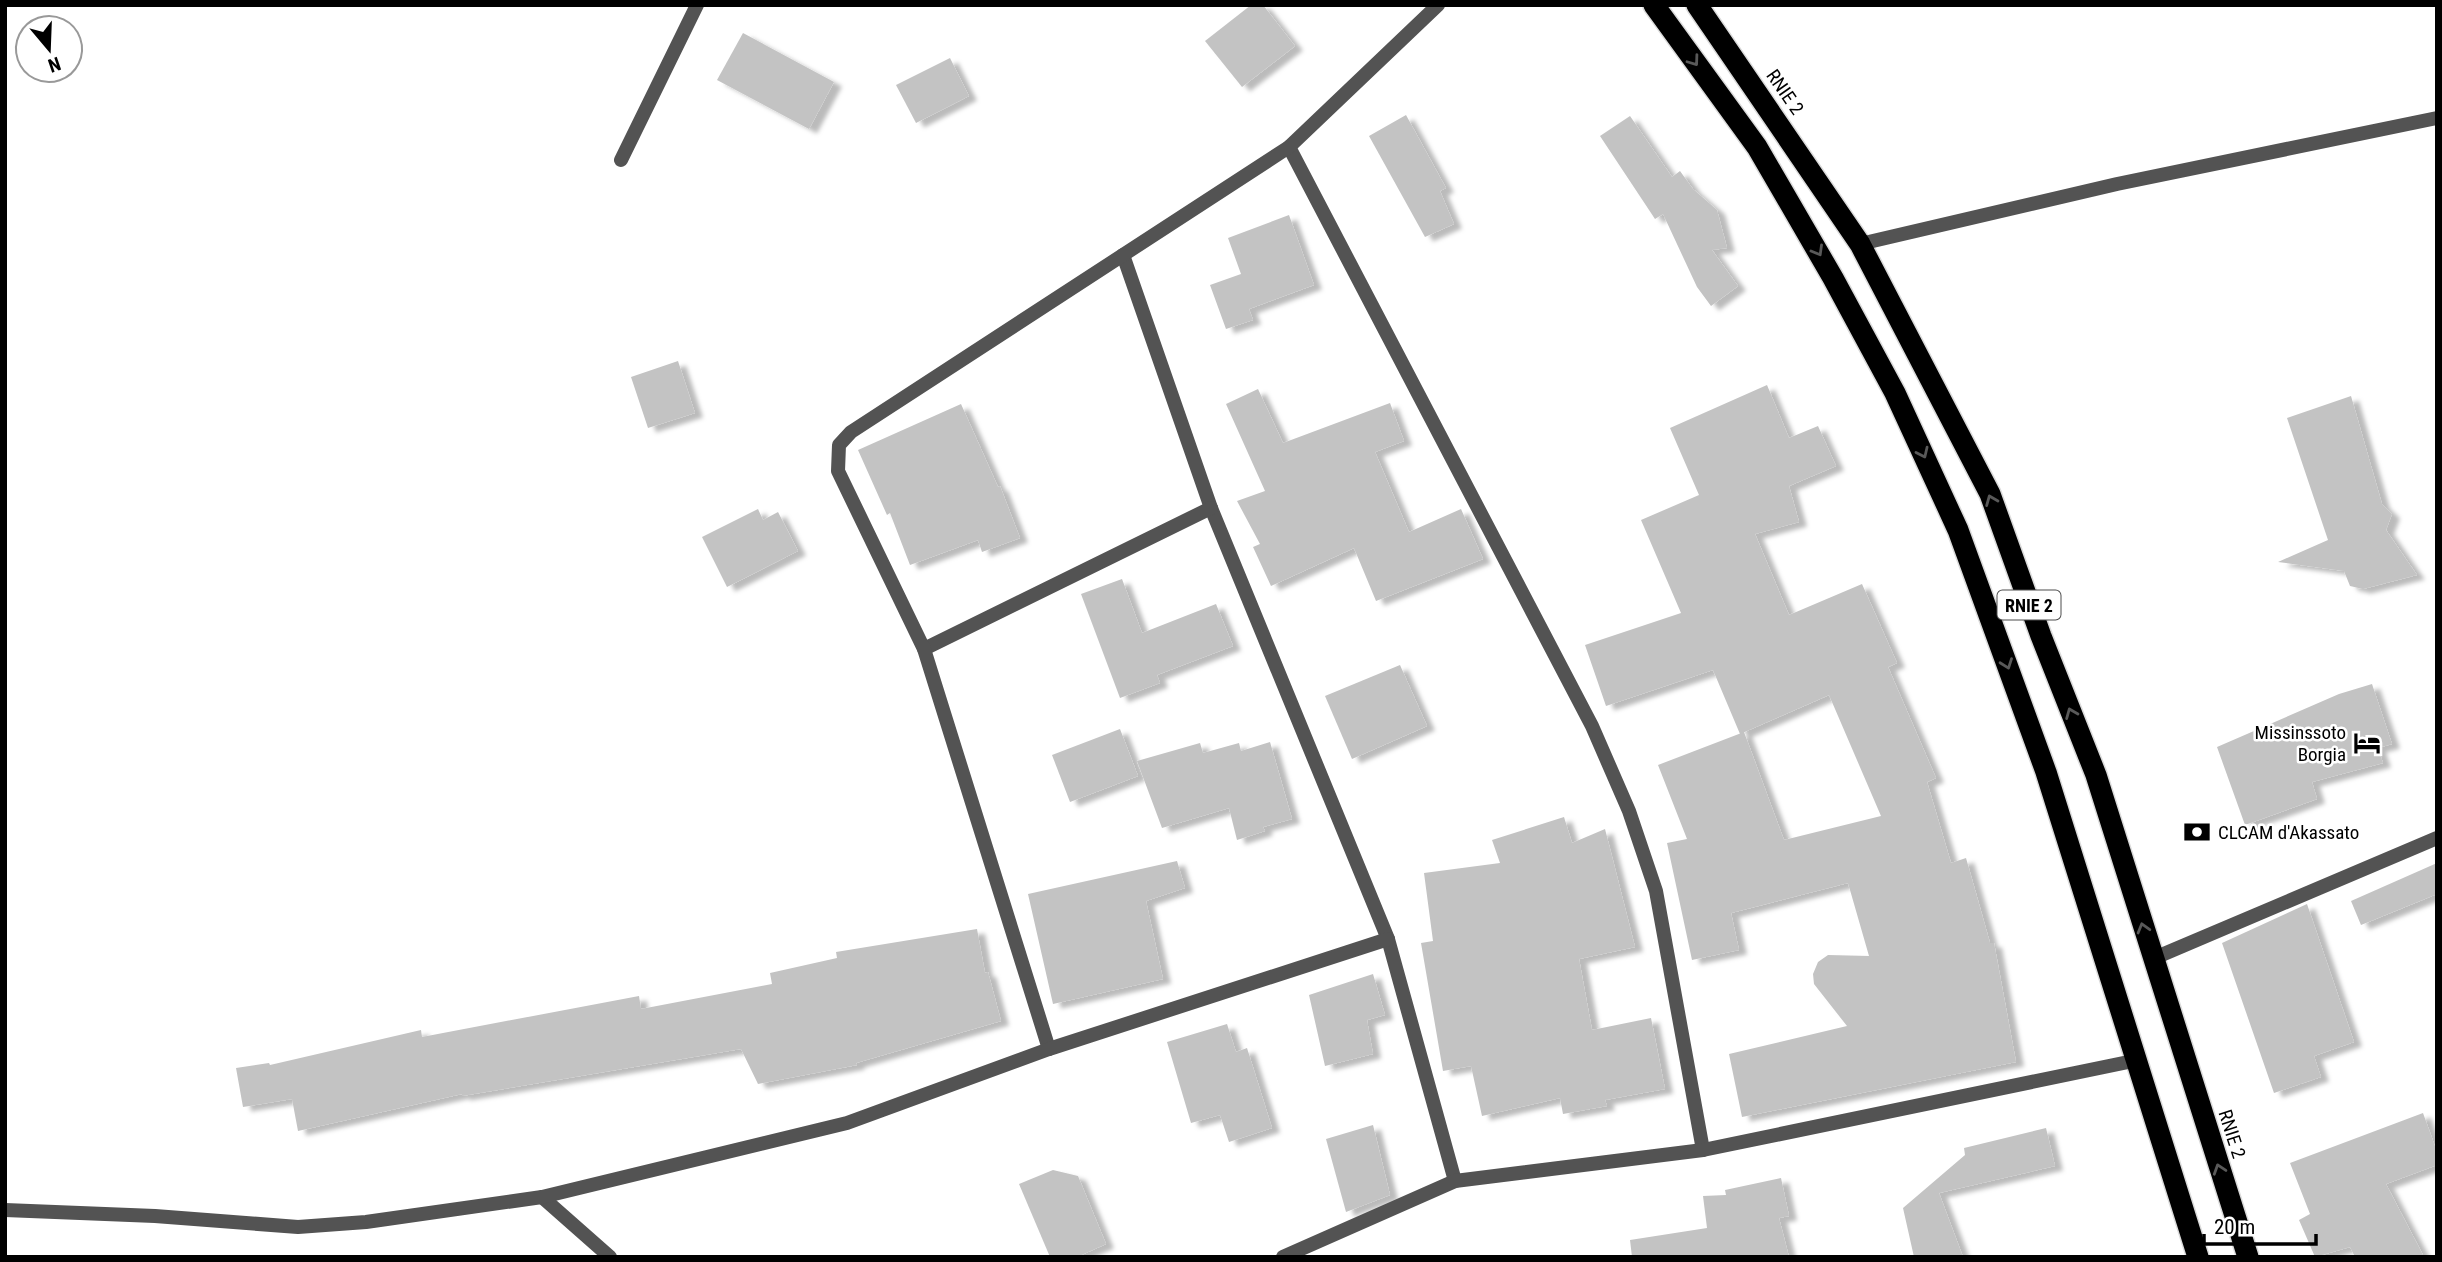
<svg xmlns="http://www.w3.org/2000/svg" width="2442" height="1262" font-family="'Roboto Condensed',sans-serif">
  <defs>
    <filter id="shadow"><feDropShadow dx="8" dy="4.5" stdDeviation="2" flood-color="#0004"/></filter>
  </defs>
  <rect width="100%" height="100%" fill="#fff"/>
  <g fill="#c3c3c3" filter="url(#shadow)">
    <path d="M1251,5h12l32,41 -53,41 -37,-46z"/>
    <path d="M743,33l91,49 -25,47 -92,-49z"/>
    <path d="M950,58l19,38 -53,27 -20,-38z"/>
    <path d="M1406,115l40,73 -6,3 14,33 -29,13 -56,-101z"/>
    <path d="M1630,116l42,61 8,-6 13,18 24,21 10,38 -15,2 26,36 -27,20 -14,-19 -34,-73 -8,5 -55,-83z"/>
    <path d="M1289,215l25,70 -65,24 4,11 -27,9 -16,-44 31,-11 -13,-36z"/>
    <path d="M678,361l17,52 -47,15 -17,-51z"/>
    <path d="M1767,385l22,53 29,-12 18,40 -47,20 10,36 -44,12 34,81 73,-31 35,79 -9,4 48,111 -9,4 24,81 15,-5 24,85h4l22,119 -274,55 -13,-63 118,-28 -33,-42 -1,-10 5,-12 10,-7 41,1 -21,-73 -117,30 8,37 -47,10 -25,-117 20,-4 -29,-74 86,-33 40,108 97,-24 -52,-121 -89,39 -27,-64 -107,36 -21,-61 96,-32 -40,-93 58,-25 -29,-67z"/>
    <path d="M1258,389l25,54 107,-40 14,38 -29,11 34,80 52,-23 22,50 -107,42 -22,-53 -83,38 -18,-39 7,-3 -23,-43 28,-10 -39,-87z"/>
    <path d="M2351,396l31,108 10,10 -6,16 31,45 -54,14 -13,-3 -6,-15 -66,-9 50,-22 -41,-122z"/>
    <path d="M961,404l37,83 2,-1 20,52 -38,14 -4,-12 -68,25 -20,-52 -3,2 -29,-65z"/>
    <path d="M758,509l5,11 15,-8 20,39 -71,36 -25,-50z"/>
    <path d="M1122,579l20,54 74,-29 17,42 -76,29 3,8 -40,15 -39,-104z"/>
    <path d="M1400,665l27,61 -75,33 -27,-63z"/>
    <path d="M2372,684l20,60 -14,4 5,15 -71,19 5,17 -72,26 -28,-78 122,-53z"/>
    <path d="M1120,729l18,47 -68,26 -18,-47z"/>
    <path d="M1270,742l22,77 -29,8 2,4 -28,9 -8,-32 -67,20 -25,-67 63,-18 3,10 36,-10 2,8z"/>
    <path d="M1564,817l8,26 33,-14 30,118 -56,12 13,71 59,-12 14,71 -60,11 2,6 -44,8 -3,-16 -78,18 -11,-50 -28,5 -22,-128 12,-2 -9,-68 76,-10 -8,-23z"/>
    <path d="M1177,861l8,27 -39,13 17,78 -110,25 -25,-110z"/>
    <path d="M2437,863v31l-76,31 -10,-24z"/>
    <path d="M2307,904l47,138 -40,14 7,21 -47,16 -52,-150z"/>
    <path d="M977,929l8,44 3,-1 13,49 -145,42 1,2 -99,19 -17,-35 -279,47v-2l-164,37 -6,-32 -49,8 -7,-39 33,-5 1,2 151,-35 1,7 217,-41 2,13 131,-25 -2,-11 67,-15 -1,-6z"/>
    <path d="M1373,974l12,41 -18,5 6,34 -48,12 -16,-71z"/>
    <path d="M1227,1024l9,28 11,-4 25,80 -43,14 -9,-27 -29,8 -24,-81z"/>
    <path d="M2423,1113l14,39v13l-51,19 38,73h-69l-5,-10 -35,10 -16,-37 11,-6 -20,-51z"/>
    <path d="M1373,1125l17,70 -44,17 -20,-73z"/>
    <path d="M2046,1128l9,38 -116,27 24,64h-49l-11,-49 62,-53 -1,-7z"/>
    <path d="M1053,1170l25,6 28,68 -29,13h-27l-31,-73z"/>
    <path d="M1781,1178l8,38 -10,2 10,39h-157l-2,-17 77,-12 -4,-32 23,-1 -1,-5z"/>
  </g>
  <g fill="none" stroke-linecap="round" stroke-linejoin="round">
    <defs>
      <g id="highway">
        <path d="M1654,5l103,142 76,131 62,115 63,137 88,242 152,485"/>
        <path d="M1697,5l163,239 130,250 51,142 55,139 152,482"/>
      </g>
    </defs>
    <use href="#highway" stroke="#dbdbdb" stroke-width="24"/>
    <g stroke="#535353" stroke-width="14">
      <path d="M1289,147l303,579 37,85 27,80 47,259"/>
      <path d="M621,160l76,-155"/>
      <path d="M1860,244l257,-60 320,-66"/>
      <path d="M1123,255l88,253 177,431 67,242"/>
      <path d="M924,649l287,-141"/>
      <path d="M2152,959l285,-121"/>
      <path d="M1049,1049l-125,-400 -86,-178 1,-26 12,-13 438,-285 149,-142"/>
      <path d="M542,1197l68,60"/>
      <path d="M5,1210l150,6 143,11 68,-5 176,-25 305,-74 202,-74 339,-110"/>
      <path d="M1283,1257l172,-76 248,-31 435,-90"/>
    </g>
    <use href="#highway" stroke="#000" stroke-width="21"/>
  </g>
  <defs><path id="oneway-chevron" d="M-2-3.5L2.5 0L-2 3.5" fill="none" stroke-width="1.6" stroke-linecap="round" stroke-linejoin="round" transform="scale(1.75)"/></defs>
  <g stroke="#595959">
    <use href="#oneway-chevron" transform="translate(1694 61) rotate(54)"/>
    <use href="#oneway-chevron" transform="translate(1818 251) rotate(60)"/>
    <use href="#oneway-chevron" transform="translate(1923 453) rotate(65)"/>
    <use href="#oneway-chevron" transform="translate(1991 500) rotate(-112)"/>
    <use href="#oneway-chevron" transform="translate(2007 664) rotate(70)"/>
    <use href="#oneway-chevron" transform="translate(2071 713) rotate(-112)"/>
    <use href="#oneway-chevron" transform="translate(2143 928) rotate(-106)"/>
    <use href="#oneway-chevron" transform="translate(2219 1169) rotate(-108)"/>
  </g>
  <defs>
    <symbol id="hotel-bare" viewBox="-9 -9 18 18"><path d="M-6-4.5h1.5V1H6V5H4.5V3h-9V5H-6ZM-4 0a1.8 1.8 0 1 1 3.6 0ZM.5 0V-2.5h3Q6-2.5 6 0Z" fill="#000" stroke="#fff" stroke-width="2.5" paint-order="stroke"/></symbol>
    <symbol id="bank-bare" viewBox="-9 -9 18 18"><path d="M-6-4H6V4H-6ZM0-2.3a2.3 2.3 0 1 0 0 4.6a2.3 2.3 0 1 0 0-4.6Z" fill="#000" stroke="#fff" stroke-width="2.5" paint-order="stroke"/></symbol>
  </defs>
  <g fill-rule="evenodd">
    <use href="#hotel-bare" x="2348" y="724" width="38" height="38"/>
    <use href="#bank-bare" x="2178" y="813" width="38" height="38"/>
  </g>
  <g text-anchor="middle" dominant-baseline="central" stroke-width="5" stroke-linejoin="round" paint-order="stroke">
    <rect fill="#fff" stroke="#4c4c4c" stroke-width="2" x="1997.5" y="590.5" width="63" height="29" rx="5"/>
    <g font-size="18" font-weight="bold" fill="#000">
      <text x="2029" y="605">RNIE 2</text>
    </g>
    <g font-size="19" fill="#000" stroke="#fff">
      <text transform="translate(1785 92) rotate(55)">RNIE 2</text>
      <text transform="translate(2232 1134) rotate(72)">RNIE 2</text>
    </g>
    <g font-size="19" fill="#000" stroke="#fff" text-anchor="end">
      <text x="2346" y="732">Missinssoto<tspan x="2346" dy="22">Borgia</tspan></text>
      <text x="2218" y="832" text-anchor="start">CLCAM d'Akassato</text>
    </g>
  </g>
  <rect width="2442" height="1262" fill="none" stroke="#000000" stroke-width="14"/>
  <g transform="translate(49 49) rotate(161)"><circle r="33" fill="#ffffff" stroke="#999999" stroke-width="2"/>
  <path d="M0-5L12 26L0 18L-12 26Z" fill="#000000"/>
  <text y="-10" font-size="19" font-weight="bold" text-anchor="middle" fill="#000000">N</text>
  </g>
  <path d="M2204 1234v10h112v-10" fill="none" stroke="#000000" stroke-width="3.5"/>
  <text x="2214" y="1234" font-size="21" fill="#000000" stroke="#ffffff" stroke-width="5" paint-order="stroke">20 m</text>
</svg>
